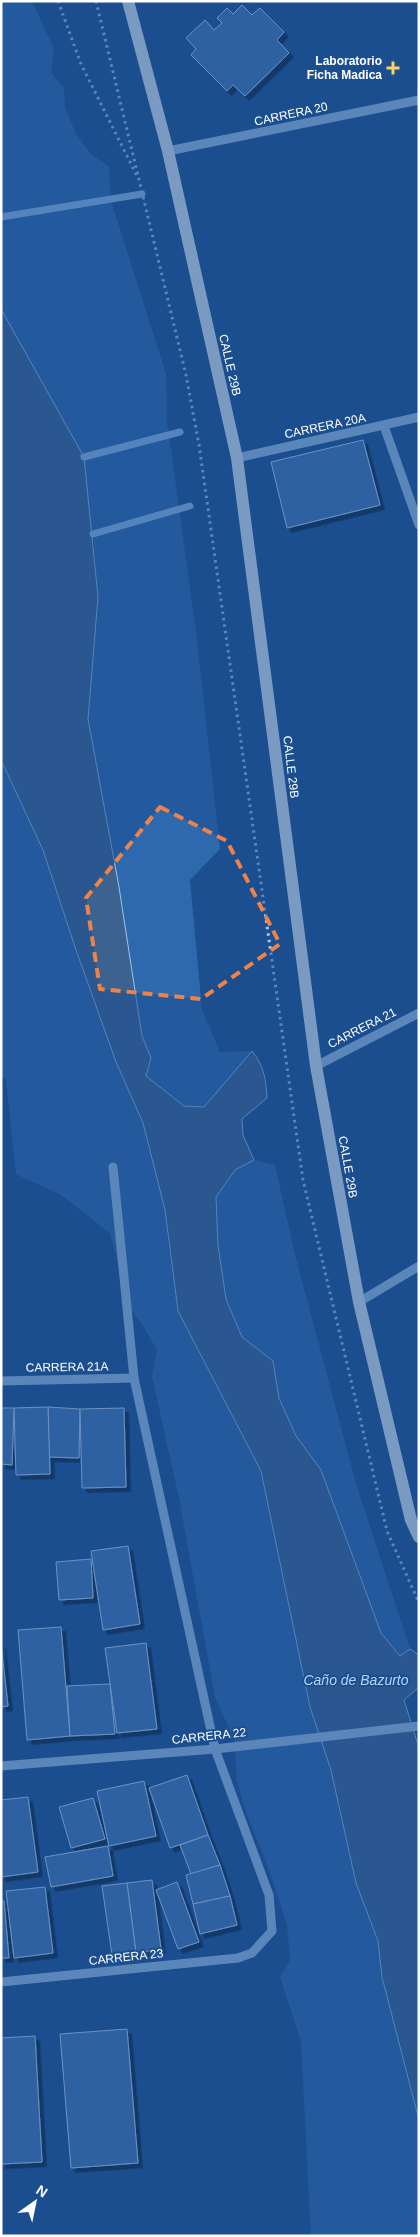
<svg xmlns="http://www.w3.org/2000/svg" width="420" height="2237" font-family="Helvetica,sans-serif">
  <defs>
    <filter id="shadow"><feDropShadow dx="4.5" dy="4.5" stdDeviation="0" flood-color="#0009"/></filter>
  </defs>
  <rect width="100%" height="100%" fill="#1b4f8f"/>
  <g fill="#2e69ad">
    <path d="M1,1h31l22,48 -3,24 13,15 1,20 11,26 15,20 18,13 2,34 55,173 1,47 29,211 24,217 -30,31 12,130 18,42 32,-1 -48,56 -20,-1 -38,-30 5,-18 -9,-22 -23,-149 -31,-168 10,-122 -5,-63 -92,-225z"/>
    <path d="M1,760l42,90 33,100 40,112 27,61 22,87 3,34 10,67 83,160 49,236 21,63 25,113 22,58 4,36 37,143v116h-108l-10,-195 -21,-64 10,-16 -3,-37 -20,-60 -20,-49 -10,-33 -3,-43 -19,-42 -36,-199 -27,-122 5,-26 -15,-26 -19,-24 -4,-33 -9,-34 -49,-38 -45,-21 -10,-95 -5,-1z"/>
    <path d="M254,1160l21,5 19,86 62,233 54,165 -9,7 -20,-23 -60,-163 -25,-34 -17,-38 -6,-37 -31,-24 -16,-38 -8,-54 -2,-48 19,-27z"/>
  </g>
  <path fill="#3c6290" stroke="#9cc4f0" d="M1,309l83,148 14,140 -10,122 31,168 23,149 9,22 -5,18 38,30 20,1 48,-56c12,15 14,28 15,47l-25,21 1,16 11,25 -19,10 -19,27 2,48 8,54 16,38 31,24 6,37 17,38 25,34 60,163 19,23 10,-7 9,6v32l-15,13 15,48v372l-37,-143 -4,-36 -22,-58 -25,-113 -21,-63 -49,-236 -83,-160 -13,-101 -22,-87 -27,-61 -40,-112 -33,-100 -42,-90z"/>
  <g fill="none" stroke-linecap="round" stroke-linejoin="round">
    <g stroke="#9cc4f0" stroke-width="7">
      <path d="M1,217l141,-23"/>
      <path d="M84,457l96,-25"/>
      <path d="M93,534l97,-28"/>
    </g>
  </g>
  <g fill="#4478b7" stroke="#cfe3fa" filter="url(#shadow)">
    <path d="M242,5l10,10 8,-7 24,24 -7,8 12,13 -44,43 -12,-11 -6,6 -36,-36 5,-6 -10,-11 19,-18 9,10 8,-7 -5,-5 10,-10 6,6z"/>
    <path d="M363,440l17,65 -93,23 -16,-66z"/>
    <path d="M48,1407l32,2 -1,49 -30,-1z"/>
    <path d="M48,1407l2,67 -34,1 -2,-67z"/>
    <path d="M1,1408h13l-2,57 -11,-1z"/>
    <path d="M124,1408l2,79 -44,1 -2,-79z"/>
    <path d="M128,1546l12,78 -37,6 -12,-79z"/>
    <path d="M91,1559l2,39 -34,2 -3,-38z"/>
    <path d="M61,1627l9,109 -43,4 -9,-110z"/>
    <path d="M146,1643l11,86 -40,4 -12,-85z"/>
    <path d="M1,1644l7,62 -7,1z"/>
    <path d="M110,1684l5,50 -45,2 -3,-50z"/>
    <path d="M187,1775l21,60 -38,13 -21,-60z"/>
    <path d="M144,1781l12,55 -47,10 -12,-55z"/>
    <path d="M28,1797l10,75 -37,5v-77z"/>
    <path d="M93,1798l12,41 -34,9 -12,-41z"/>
    <path d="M208,1835l12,30 -29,9 -11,-29z"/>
    <path d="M108,1846l5,30 -62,11 -6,-30z"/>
    <path d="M220,1865l10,31 -37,8 -7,-29z"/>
    <path d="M152,1880l9,69 -25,4 -9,-70z"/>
    <path d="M177,1882l22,60 -21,7 -22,-59z"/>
    <path d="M127,1883l9,70 -24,2 -10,-69z"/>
    <path d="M45,1887l8,66 -39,5 -8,-67z"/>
    <path d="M230,1896l7,29 -37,9 -7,-30z"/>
    <path d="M1,1901h3l5,57h-8z"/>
    <path d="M127,2029l11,134 -67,5 -11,-134z"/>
    <path d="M35,2036l7,126 -41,2v-126z"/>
  </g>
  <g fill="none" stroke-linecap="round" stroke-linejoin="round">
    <g stroke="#a9c9ee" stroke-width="3" stroke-dasharray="2.5 4" stroke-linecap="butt">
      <path d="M58,1l23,63 56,112"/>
      <path d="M96,1l90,374 13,70 104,735 84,351 32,72"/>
    </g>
    <g stroke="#a9c9ee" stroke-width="9">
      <path d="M168,151l251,-51"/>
      <path d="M384,426l35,99"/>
      <path d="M237,458l182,-41"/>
      <path d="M316,1066l103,-53"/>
      <path d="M359,1302l60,-36"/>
      <path d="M1,1381l133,-3"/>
      <path d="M1,1766l214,-17 204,-23"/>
      <path d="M1,1982l237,-24 14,-5 20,-22 -3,-36 -54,-146 -81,-371 -21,-211"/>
    </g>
    <path stroke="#f0f6ff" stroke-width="12" d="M128,1l40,150 69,307 79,608 43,236 52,218 8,17"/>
  </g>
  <path d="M0 0H420V2237H0ZM160,807l67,34 53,103 -79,55 -101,-10 -14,-91z" fill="#1b4f8f" fill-opacity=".55" fill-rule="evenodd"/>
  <path fill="none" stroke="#ee8249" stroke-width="4" stroke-dasharray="10 6" stroke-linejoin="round" d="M160,807l67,34 53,103 -79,55 -101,-10 -14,-91z"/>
  <path fill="#ffd166" stroke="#1b4f8f" stroke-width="2" d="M390.5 60.5h5v5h5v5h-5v5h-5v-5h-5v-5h5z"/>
  <g text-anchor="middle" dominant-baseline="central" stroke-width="4" stroke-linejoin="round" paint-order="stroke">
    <g font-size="12" font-weight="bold" fill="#fff" stroke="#1b4f8f" text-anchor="end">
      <text x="382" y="61">Laboratorio<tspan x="382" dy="14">Ficha Madica</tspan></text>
    </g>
    <g font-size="12" fill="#fff" stroke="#1b4f8f">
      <text transform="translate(291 114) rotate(-12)">CARRERA 20</text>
      <text transform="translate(230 365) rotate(77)">CALLE 29B</text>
      <text transform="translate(325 426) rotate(-12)">CARRERA 20A</text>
      <text transform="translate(291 767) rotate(83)">CALLE 29B</text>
      <text transform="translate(362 1028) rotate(-27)">CARRERA 21</text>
      <text transform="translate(348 1167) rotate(80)">CALLE 29B</text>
      <text transform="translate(67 1367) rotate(-1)">CARRERA 21A</text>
      <text transform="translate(209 1736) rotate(-6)">CARRERA 22</text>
      <text transform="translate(126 1957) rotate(-6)">CARRERA 23</text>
    </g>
    <g font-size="14" font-style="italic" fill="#b5d3f5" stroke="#1b4f8f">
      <text x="356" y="1680">Caño de Bazurto</text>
    </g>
  </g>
  <rect width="420" height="2237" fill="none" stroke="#ffffff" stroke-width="5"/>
  <g transform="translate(35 2202) rotate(33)" stroke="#1b4f8f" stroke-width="4" paint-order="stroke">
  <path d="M0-4L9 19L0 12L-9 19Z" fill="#ffffff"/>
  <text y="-8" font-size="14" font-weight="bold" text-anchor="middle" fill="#ffffff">N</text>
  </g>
</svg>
